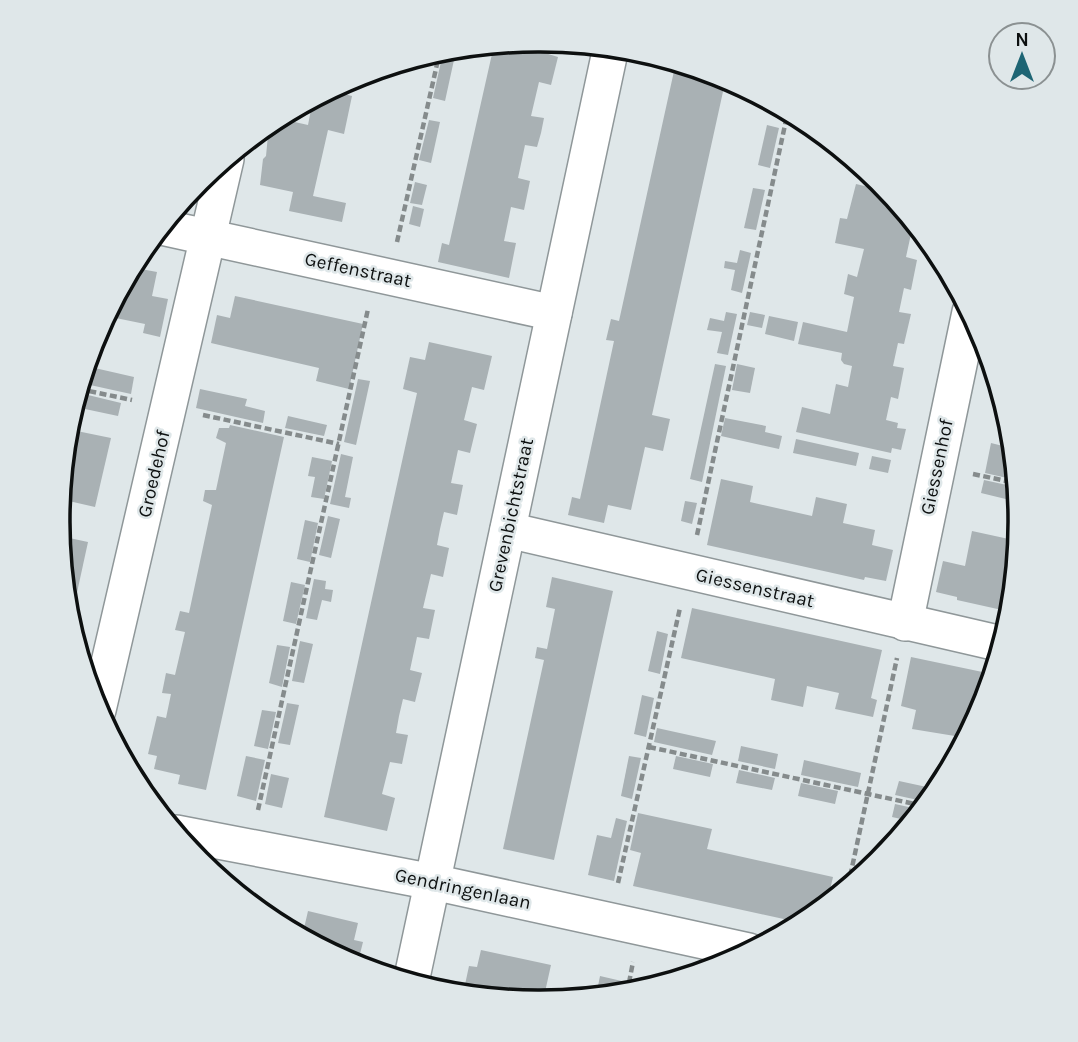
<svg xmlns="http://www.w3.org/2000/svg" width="1078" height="1042" font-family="Karla,sans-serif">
  <rect width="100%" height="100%" fill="#dfe7e9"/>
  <g fill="#a9b1b4">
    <path d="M539,40l9,1 -3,12 13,4 -7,28 -12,-3 -8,34 13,2 -3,15 -4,14 -12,-2 -7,33 12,3 -6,29 -13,-3 -7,34 12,2 -7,35 -71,-16 4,-19 7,2 45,-200z"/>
    <path d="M442,57l12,3 -9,41 -12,-3z"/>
    <path d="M676,62l50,16 -74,337 18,4 -7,32 -18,-4 -14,63 -23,-5 -4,18 -36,-8 4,-18 8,2 34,-158 -8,-1 5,-21 8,2z"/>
    <path d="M337,86l-1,6 16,4 -8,38 -16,-4 -15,66 33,7 -4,19 -53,-11 4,-19 -33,-7 3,-26 3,-3 2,-21 4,-3 2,-12 3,-2 31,7 5,-26z"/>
    <path d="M429,120l11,2 -9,41 -12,-3z"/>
    <path d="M767,125l12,3 -9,40 -12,-3z"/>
    <path d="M877,179l42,50 -2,7 -6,-2 -5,23 11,3 -6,30 -7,-2 -5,24 12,2 -7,30 -6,-1 -5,23 11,2 -6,31 -7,-2 -5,23 12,3 -1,5 9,1 -5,21 -9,-2 -1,5 -95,-21 6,-25 28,7 6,-30 12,3 4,-21 -8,-2 -3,-4 1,-7 -44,-9 5,-22 44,10 7,-35 -10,-3 4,-20 9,3 7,-28 -29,-6 5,-25 7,1 9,-35 17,4z"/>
    <path d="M415,182l12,3 -5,20 -12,-2z"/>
    <path d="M753,188l12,2 -9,40 -12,-2z"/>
    <path d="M413,206l11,3 -4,18 -11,-3z"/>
    <path d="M740,250l11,3 -9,40 -11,-3 4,-20 -11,-2 1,-7 12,2z"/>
    <path d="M141,269l16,3 -5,24 16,3 -8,38 -17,-4 2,-9 -39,-8 22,-41 11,3z"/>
    <path d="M235,296l128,28 -14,65 -33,-8 3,-13 -108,-25 6,-28 13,3z"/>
    <path d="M726,312l11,2 -9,41 -11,-2 5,-21 -15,-2 3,-12 14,3z"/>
    <path d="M750,312l15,3 -3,13 -15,-3z"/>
    <path d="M769,316l29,6 -4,19 -29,-7z"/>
    <path d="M429,342l63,14 -8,34 -12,-3 -8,33 13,4 -7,29 -12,-3 -7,33 12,2 -6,30 -13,-3 -4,17 -3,16 12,3 -6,29 -12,-3 -8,34 12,2 -6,29 -12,-2 -7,33 12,3 -7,29 -12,-3 -4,17 -3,17 12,2 -6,29 -12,-2 -8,32 13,4 -8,33 -63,-14 93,-424 -14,-4 7,-32 15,3z"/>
    <path d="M715,364l11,2 -24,116 -12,-3z"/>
    <path d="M737,364l18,4 -5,25 -18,-3z"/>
    <path d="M86,366l48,11 -3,17 -50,-11z"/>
    <path d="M358,379l12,2 -14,64 -12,-3z"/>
    <path d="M200,389l47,10 -2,7 20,5 -2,12 -67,-15z"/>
    <path d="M88,395l33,8 -3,13 -33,-7z"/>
    <path d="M1005,408l6,20 5,52 -31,-7 6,-30 12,3 5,-23 -6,-2z"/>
    <path d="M288,416l39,9 -3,11 -39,-8z"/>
    <path d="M725,418l41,8 -1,6 17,4 -3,13 -58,-13z"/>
    <path d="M230,425l54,12 -78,353 -28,-6 2,-9 -26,-6 3,-13 -9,-2 9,-38 9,2 5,-24 -9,-1 4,-20 9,2 10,-43 -10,-2 5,-19 9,2 23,-108 -9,-4 2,-11h11l10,-47 -10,-5 3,-10h10z"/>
    <path d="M67,429l44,9 -16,69 -35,-8z"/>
    <path d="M796,439l63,14 -3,13 -63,-13z"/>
    <path d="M341,454l12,3 -8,40 6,1 -2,10 -19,-4z"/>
    <path d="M872,456l19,4 -3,13 -19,-4z"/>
    <path d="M312,457l20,4 -8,38 -13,-2 4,-20 -7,-1z"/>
    <path d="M721,479l32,7 -3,16 62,14 4,-19 31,7 -4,19 32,7 -3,15 21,5 -7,31 -21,-4 -1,3 -157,-35z"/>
    <path d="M984,480l32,7 2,15 -37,-9z"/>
    <path d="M685,501l12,2 -5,21 -11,-3z"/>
    <path d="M328,516l12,3 -9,39 -12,-3z"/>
    <path d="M305,520l13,3 -8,39 -13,-3z"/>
    <path d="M972,531l46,10 -7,71 -54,-12v-3l-21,-5 7,-31 22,5z"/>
    <path d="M60,536l28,6 -15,69 -6,-1z"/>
    <path d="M552,577l61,14 -59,269 -51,-11 41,-189 -9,-2 2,-11 10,2 8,-40 -9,-2z"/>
    <path d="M314,579l12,2 -1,8 8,1 -2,12 -9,-2 -5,20 -11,-2z"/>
    <path d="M291,582l14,3 -9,39 -13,-3z"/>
    <path d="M692,608l190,42 -11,48 6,2 -4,17 -38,-8 4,-16 -32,-7 -4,21 -32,-7 4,-21 -94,-21z"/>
    <path d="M657,631l11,3 -8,40 -12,-3z"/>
    <path d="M300,641l13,3 -9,39 -12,-2z"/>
    <path d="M277,645l13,2 -8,40 -13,-4z"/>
    <path d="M911,657l81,17 -9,31 -9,17 -10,-2 -3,17 -49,-8 4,-19 -15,-4z"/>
    <path d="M642,695l12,3 -8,39 -12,-3z"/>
    <path d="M287,703l12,2 -9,40 -12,-2z"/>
    <path d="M262,710l14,2 -8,37 -14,-3z"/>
    <path d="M657,728l59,13 -4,14 -58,-13z"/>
    <path d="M741,746l37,8 -3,15 -37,-8z"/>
    <path d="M246,756l19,4 -9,41 -19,-5z"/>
    <path d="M629,756l12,2 -9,41 -11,-3z"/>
    <path d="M676,756l37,8 -3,13 -37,-8z"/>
    <path d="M804,760l57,13 -3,14 -57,-12z"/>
    <path d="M739,770l36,8 -3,12 -36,-7z"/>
    <path d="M271,774l18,4 -7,30 -17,-4z"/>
    <path d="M899,781l37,8 -1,4 -8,9 -32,-7z"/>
    <path d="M801,783l37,8 -3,13 -37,-8z"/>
    <path d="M895,804l18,4 8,2 -11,11 -18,-4z"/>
    <path d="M638,813l74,16 -5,20 126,28 -6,26 -25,20 -169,-37 8,-33 -11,-3z"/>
    <path d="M616,818l11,3 -13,60 -26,-6 9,-40 14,3z"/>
    <path d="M861,865l10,2 -13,11z"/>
    <path d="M244,898l26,6 -3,13 -6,-5z"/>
    <path d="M308,911l50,12 -4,17 9,2 -6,24 -55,-29z"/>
    <path d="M481,950l70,15 -8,36 -80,-7 6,-28 8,1z"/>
    <path d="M600,976l26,6 -3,11 -27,3z"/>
  </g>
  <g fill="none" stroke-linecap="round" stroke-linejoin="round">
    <defs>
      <g id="street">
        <path d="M161,227l393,86"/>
        <path d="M508,530l494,114"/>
        <path d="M905,623l65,-311"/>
        <path d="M98,710l128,-551"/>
        <path d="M176,833l257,49 316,69"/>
        <path d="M411,982l200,-935"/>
      </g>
    </defs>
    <use href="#street" stroke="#8f9799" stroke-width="38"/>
    <g stroke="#858b8c" stroke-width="4.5" stroke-dasharray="7 3.5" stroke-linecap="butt">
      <path d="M397,242l43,-191"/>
      <path d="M79,389l53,11"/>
      <path d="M203,415l136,29"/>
      <path d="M973,474l43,9"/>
      <path d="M697,535l91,-424"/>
      <path d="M649,747l275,59"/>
      <path d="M258,810l110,-501"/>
      <path d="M618,883l62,-275"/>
      <path d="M848,886l49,-228"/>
      <path d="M240,895l2,-11"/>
      <path d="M627,993l6,-31"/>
    </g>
    <use href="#street" stroke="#fff" stroke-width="35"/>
  </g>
  <g text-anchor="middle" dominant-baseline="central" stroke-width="5" stroke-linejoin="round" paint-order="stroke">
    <g font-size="19" fill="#0d1010" stroke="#dfe7e9">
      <text transform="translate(358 270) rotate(12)">Geffenstraat</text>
      <text transform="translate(937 467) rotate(-78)">Giessenhof</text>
      <text transform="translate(154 474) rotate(-77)">Groedehof</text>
      <text transform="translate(511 515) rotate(-78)">Grevenbichtstraat</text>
      <text transform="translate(755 588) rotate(13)">Giessenstraat</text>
      <text transform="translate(463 889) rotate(12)">Gendringenlaan</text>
    </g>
  </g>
  <path d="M0 0H1078V1042H0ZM538 52H540A468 468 0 0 1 1008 520V522A468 468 0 0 1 540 990H538A468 468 0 0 1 70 522V520A468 468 0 0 1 538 52Z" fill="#dfe7e9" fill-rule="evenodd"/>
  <path fill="none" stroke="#0d1010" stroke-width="3.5" d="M538 52H540A468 468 0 0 1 1008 520V522A468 468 0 0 1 540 990H538A468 468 0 0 1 70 522V520A468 468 0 0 1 538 52Z"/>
  <g transform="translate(1022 56)"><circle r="33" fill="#dfe7e9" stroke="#8b9192" stroke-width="2"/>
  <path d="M0-5L12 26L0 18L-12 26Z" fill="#1e6574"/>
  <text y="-10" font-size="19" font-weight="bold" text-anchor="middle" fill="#0d1010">N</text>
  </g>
</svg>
